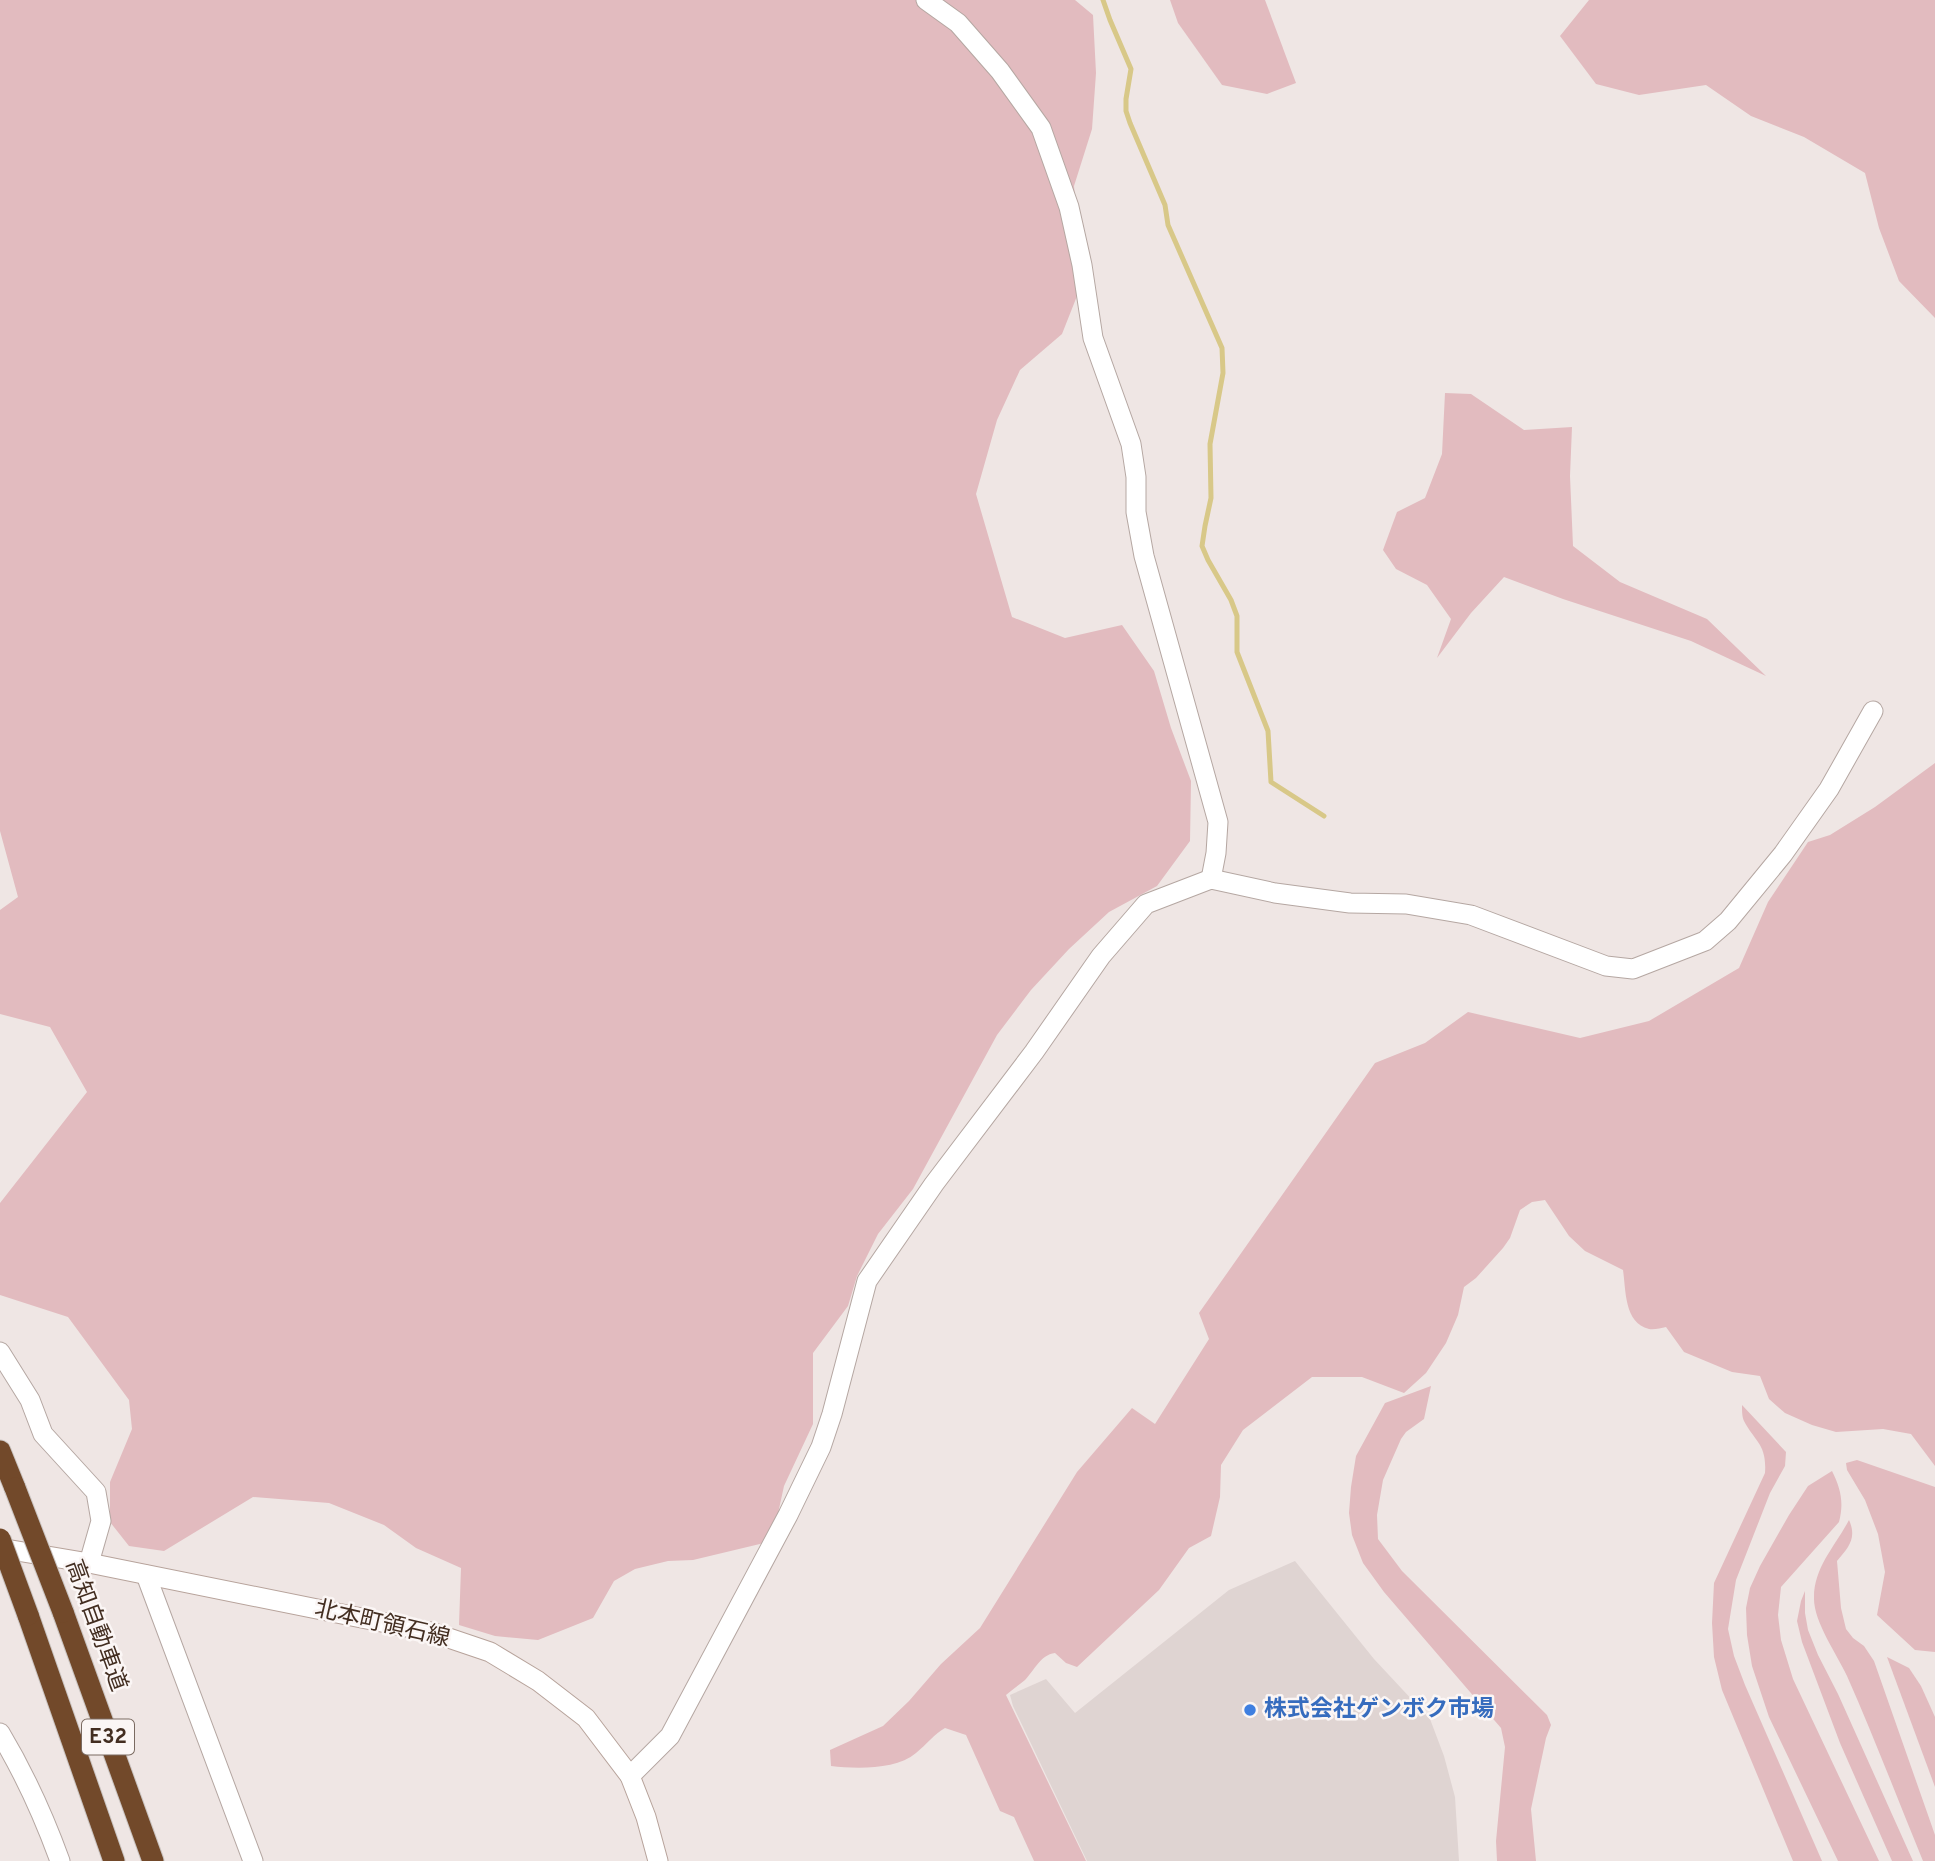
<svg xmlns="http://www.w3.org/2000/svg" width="1935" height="1861" font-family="Overpass,'Noto Sans JP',sans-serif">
  <rect width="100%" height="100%" fill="#efe6e4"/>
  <path fill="#dfd4d2" d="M1295,1561l79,98 56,60 14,37 11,41 4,64h-372l-74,-155 -3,-11 36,-16 29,34 154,-123z"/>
  <g fill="#e2bbbf">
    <path d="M0,0h1075l18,15 3,58 -4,56 -18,57 5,55 -2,55 -15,38 -42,36 -23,50 -21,74 36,123 53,21 57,-13 32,46 17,57 20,53 -1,60 -33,45 -48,26 -40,37 -38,41 -34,45 -84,154 -35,45 -21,42 -9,30 -35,47v71l-29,62 -12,55 -79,19 -25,1 -33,8 -21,12 -21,37 -55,22 -43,-4 -36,-11 2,-57 -45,-20 -32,-23 -55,-22 -76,-6 -89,54 -35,-5 -19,-24v-40l22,-53 -3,-29 -61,-83 -68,-22v-92l87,-111 -37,-65 -50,-13v-104l18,-13 -18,-66z"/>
    <path d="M1170,0h95l31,83 -29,11 -45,-9 -44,-62z"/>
    <path d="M1589,0h346v318l-36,-37 -20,-53 -14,-55 -61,-36 -53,-21 -45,-31 -67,10 -43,-11 -36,-48z"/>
    <path d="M1445,393l26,1 53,36 48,-3 -2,49 3,70 47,36 87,37 59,57 -75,-35 -128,-42 -59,-22 -33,36 -34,45 14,-39 -24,-34 -31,-16 -13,-19 14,-38 28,-14 17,-44z"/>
    <path d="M1935,763v703l-24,-32 -28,-5 -47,3 -24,-7 -27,-12 -16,-14 -9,-23 -28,-4 -48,-20 -18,-25c-5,1 -12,3 -17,2 -25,-6 -23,-39 -26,-59l-38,-19 -16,-15 -24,-36 -13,2 -12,8 -10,28 -7,10 -27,30 -12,9 -6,28 -12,28 -20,30 -22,20 -42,-16h-50l-69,53 -22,35 -1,32 -9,39 -22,12 -30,42 -82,77 -11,-4 -11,-10c-15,2 -21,18 -30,27 -6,5 -13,10 -19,15l80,166h-52l-20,-44 -14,-6 -34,-76 -21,-7c-11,6 -18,16 -29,25 -20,17 -60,16 -85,13l-1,-16 53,-24 26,-25 32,-37 39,-36 97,-156 55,-64 23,16 54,-85 -10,-26 176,-250 50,-20 43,-31 112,26 69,-17 90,-53 29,-66 40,-60 22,-7 45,-28z"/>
    <path d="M1431,1386l-7,33 -18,13 -5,7 -18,41 -6,35 1,24 24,32 145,144 4,10 -5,13 -15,71 5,52h-39l-1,-20 9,-94 -4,-19 -117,-136 -21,-29 -11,-28 -3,-22 2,-26 5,-31 29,-53z"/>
    <path d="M1742,1405l44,47 -1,14 -15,27 -34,87 -8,49 6,27 11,29 77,176h-29l-71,-171 -8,-33 -2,-34 2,-40 51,-110c2,-29 -10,-31 -21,-52 -2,-4 -2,-11 -2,-16z"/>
    <path d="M1857,1460l78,27v165l-20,-2 -38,-35 8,-43 -7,-38 -13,-34 -18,-30 -1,-7z"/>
    <path d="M1832,1471c9,18 12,32 7,51l-58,65 -3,28 3,25 12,39 86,182h-41l-69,-144 -17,-51 -5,-31 -1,-27 4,-20 10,-22 29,-51 19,-29z"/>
    <path d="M1849,1520c8,18 0,27 -12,41l4,47 5,21 7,9 11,8 10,15 61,174v26h-12c-25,-61 -49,-124 -76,-185 -10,-22 -34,-55 -33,-79 0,-30 22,-52 35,-77z"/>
    <path d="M1805,1591v22l3,17 10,25 20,39 75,167h-21l-52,-118 -38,-101 -5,-21 4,-20z"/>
    <path d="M1887,1657l22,11 12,18 14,31v70z"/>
  </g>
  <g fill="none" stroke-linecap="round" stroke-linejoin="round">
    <path stroke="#d8c888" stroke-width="5" d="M1103,0l7,20 21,49 -5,30v12l4,12 35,82 3,20 54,123 1,25 -13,71 1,54 -6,28 -3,20 6,14 23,40 6,16v36l31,79 3,51 53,34"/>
    <defs>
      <g id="minor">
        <path d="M926,0l32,23 42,48 41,57 28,79 13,58 11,73 38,106 5,33v35l8,44 74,266 -2,31 -5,26"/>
        <path d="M0,1352l30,48 13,34 53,58 5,29 -12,42"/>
        <path d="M146,1575l107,286"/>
        <path d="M0,1733c24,40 44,84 60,128"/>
        <path d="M630,1776l40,-40 118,-221 33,-68 11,-33 35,-133 67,-97 100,-132 67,-96 45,-52 65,-25 64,14 75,10 56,1 65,11 135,51 27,3 72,-28 23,-20 55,-67 46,-65 44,-78"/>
      </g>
      <path id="secondary" d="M0,1548l89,15 342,69 59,20 48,29 48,37 44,58 16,41 12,44"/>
      <g id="motorway">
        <path d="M0,1451l15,37"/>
        <path d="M63,1612l90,249"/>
        <path d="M28,1615l86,246"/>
      </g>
    </defs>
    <use href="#minor" stroke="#b5a7a2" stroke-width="21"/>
    <use href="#secondary" stroke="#b7a39b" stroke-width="21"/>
    <use href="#motorway" stroke="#cac4c1" stroke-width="23"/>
    <use href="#minor" stroke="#fff" stroke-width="19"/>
    <use href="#secondary" stroke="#fff" stroke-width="19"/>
    <use href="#motorway" stroke="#72492a" stroke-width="21"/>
    <defs>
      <g id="motorway-bridge">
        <path d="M15,1488l48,124"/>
        <path d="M0,1539l28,76"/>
      </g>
    </defs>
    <use href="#motorway-bridge" stroke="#cac4c1" stroke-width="23" stroke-linecap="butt"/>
    <use href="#motorway-bridge" stroke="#72492a" stroke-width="21"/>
  </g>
  <circle fill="#3f7fe0" stroke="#fbf6f5" stroke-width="2.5" cx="1250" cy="1710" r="7"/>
  <g text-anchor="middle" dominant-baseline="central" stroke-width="5" stroke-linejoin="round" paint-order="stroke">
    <rect fill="#fbf6f5" stroke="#7a6a61" stroke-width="2" x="82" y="1719.5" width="52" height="35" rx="5"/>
    <g font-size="21" font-weight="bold" fill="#432e21">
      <text x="108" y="1737">E32</text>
    </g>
    <g font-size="23" fill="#432e21" stroke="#fbf6f5">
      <text transform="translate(382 1625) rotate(13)">北本町領石線</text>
      <text transform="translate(95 1626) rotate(70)">高知自動車道</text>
    </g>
    <g font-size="23" font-weight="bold" fill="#366cbe" stroke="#fbf6f5" text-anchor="start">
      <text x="1264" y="1710">株式会社ゲンボク市場</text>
    </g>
  </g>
</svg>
